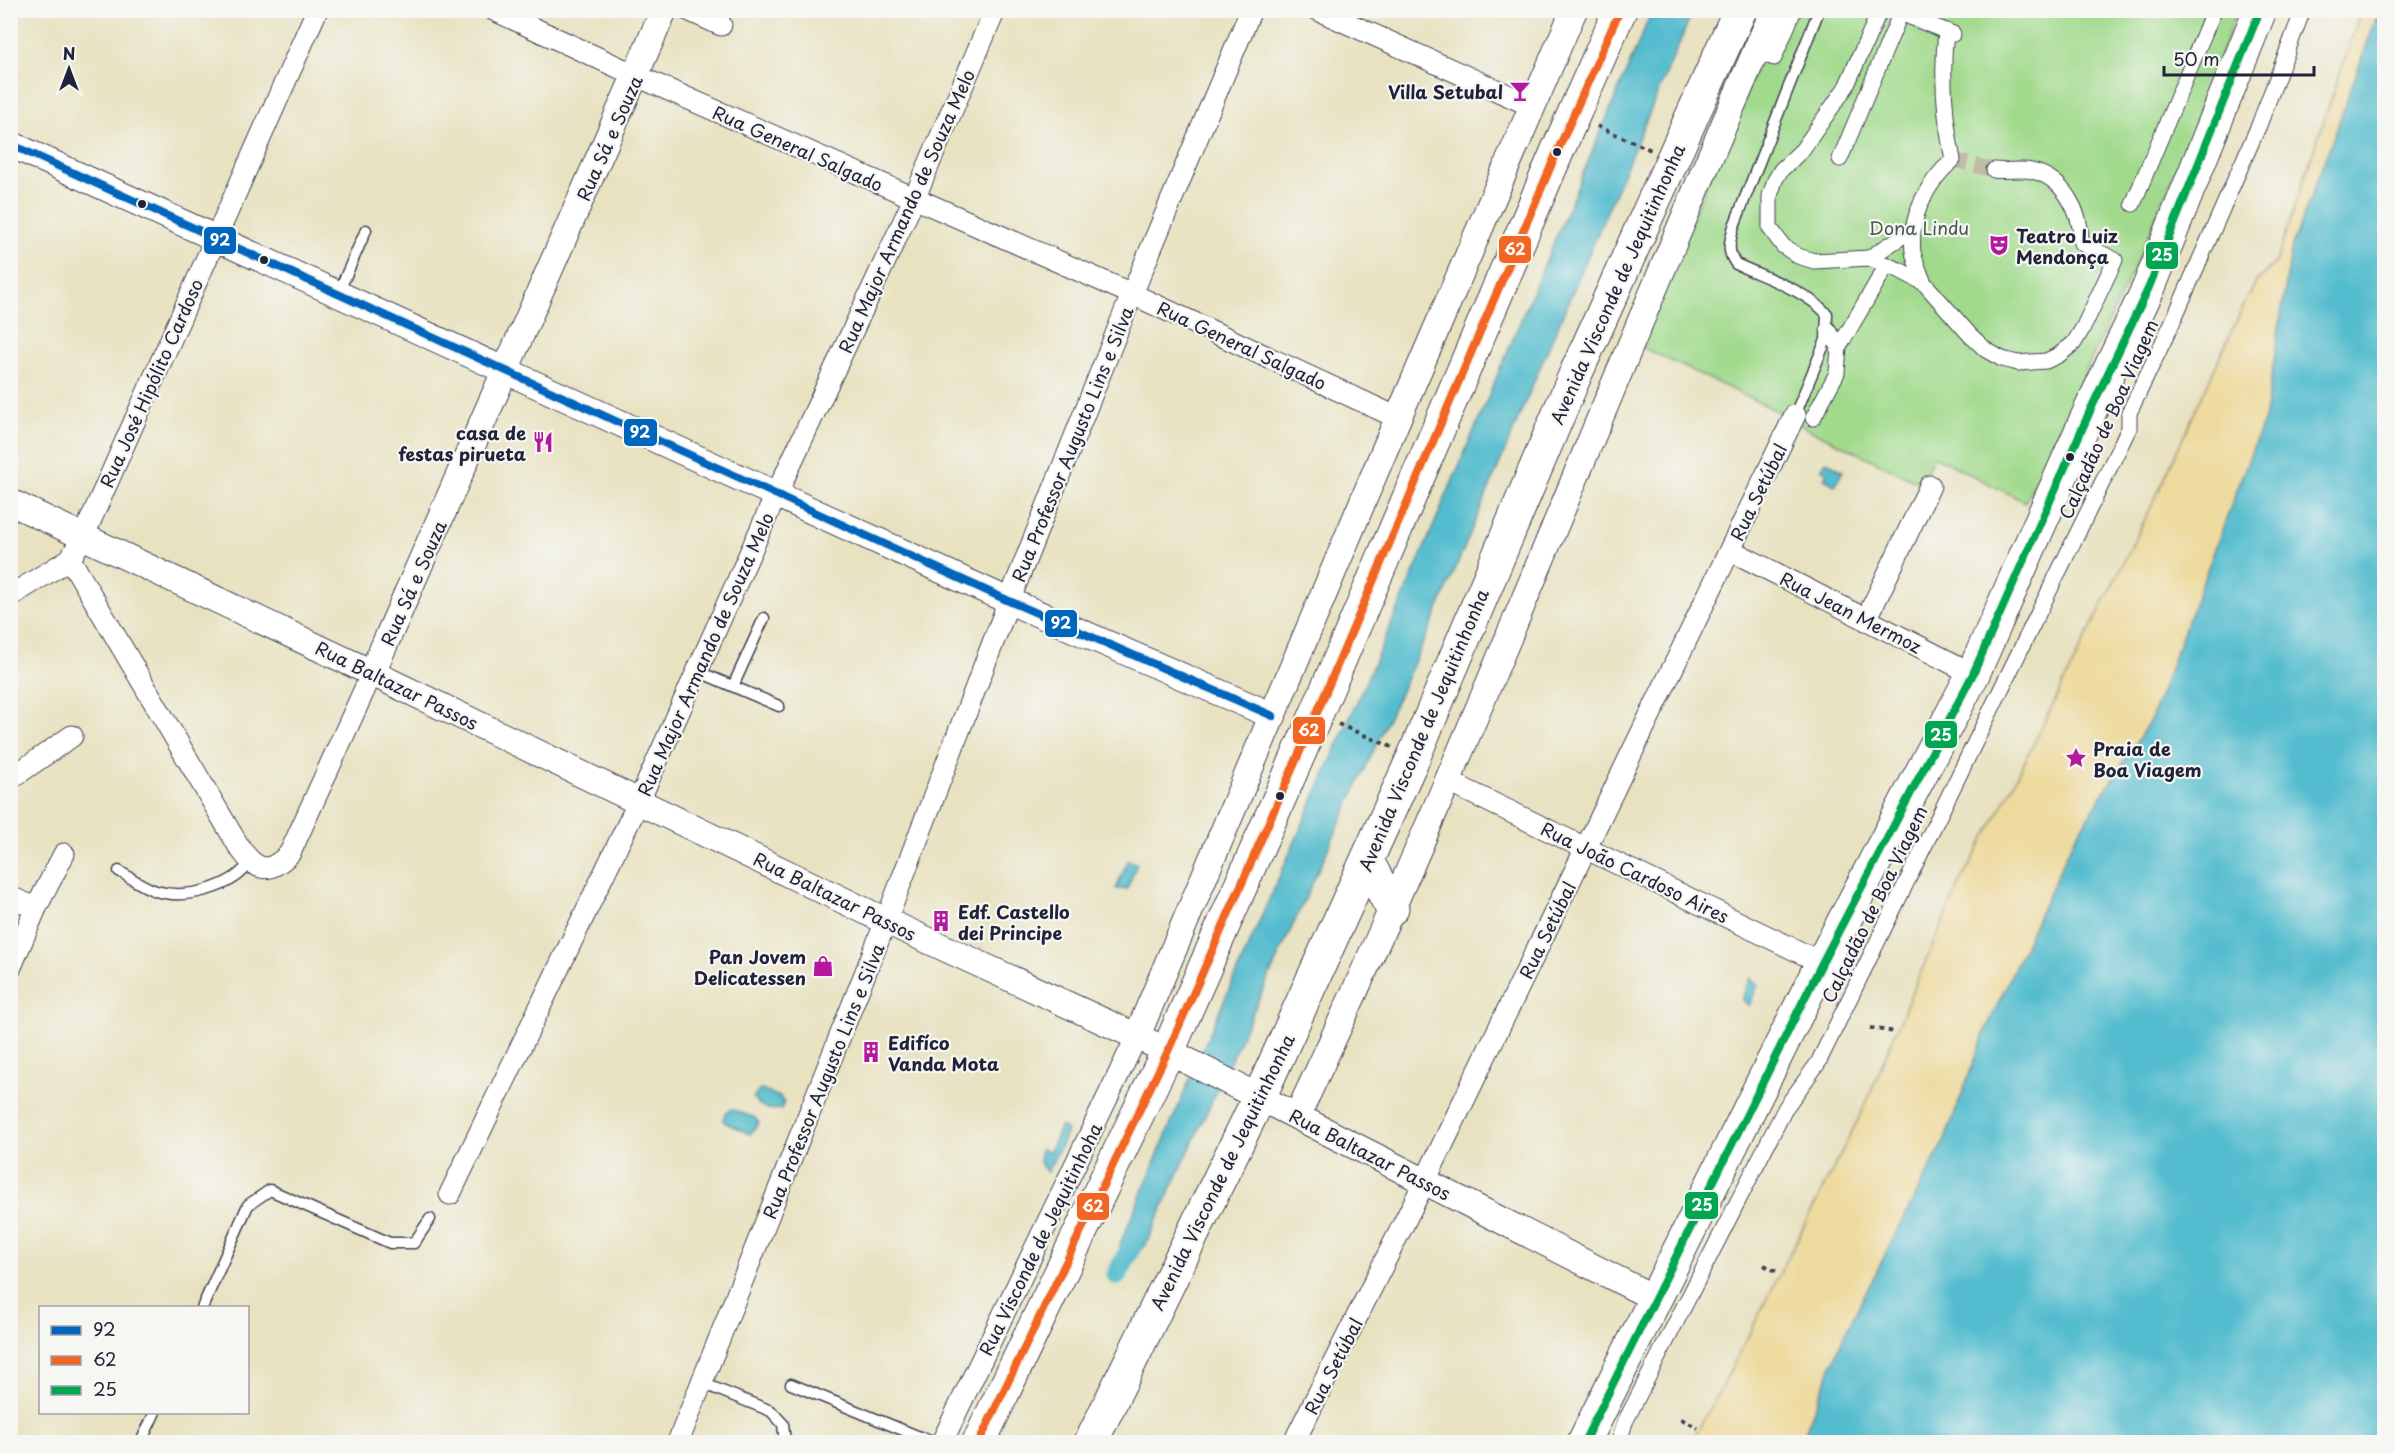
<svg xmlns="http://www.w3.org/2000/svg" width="2395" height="1453" font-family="'Playpen Sans',sans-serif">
  <rect width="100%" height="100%" fill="#f6f6f2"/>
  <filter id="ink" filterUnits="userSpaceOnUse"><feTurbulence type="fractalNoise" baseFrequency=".0167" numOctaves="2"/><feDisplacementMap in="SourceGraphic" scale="12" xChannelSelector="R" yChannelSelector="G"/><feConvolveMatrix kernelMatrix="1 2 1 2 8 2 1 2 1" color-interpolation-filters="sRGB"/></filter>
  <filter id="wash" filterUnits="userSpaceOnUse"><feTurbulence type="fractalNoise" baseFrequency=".008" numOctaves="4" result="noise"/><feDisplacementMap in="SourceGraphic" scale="24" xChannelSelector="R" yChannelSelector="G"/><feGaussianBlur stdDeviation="1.35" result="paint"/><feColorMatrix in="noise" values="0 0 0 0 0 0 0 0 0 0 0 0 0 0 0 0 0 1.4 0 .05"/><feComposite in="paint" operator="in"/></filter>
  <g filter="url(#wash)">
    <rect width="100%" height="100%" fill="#e8e2c1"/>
    <path fill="#a1da8c" stroke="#627e64" stroke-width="1.5" d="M1781,11h456l-46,122 -49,117 -117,252 -91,-46 -14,27 -114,-55 -29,-17 -140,-66z"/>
    <path fill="#eeda9e" stroke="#887e6c" stroke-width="1.5" d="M2361,11h18l-45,125 -42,110 -27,170 -114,303 -78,122 -88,191 -39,105 -101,196 -44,109h-110l32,-57 143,-281 42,-103 52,-118 47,-86 147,-296 87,-190 15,-29 20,-20z"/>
    <g fill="#52bcce" stroke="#3a6f84" stroke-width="1.5">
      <path d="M1652,11h41l-160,373 -97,231 -291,631 -23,20 -2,-22 81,-191 201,-453z"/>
      <path d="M2379,11h5v1431h-583l44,-109 101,-196 39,-105 88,-191 78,-122 114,-303 27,-170 42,-110z"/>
      <path d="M1826,461l17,10 -8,14 -11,-6 3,-6 -6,-4z"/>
      <path d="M1128,860l9,4 -10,25h-11z"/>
      <path d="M1750,978l8,6 -9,22 -7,-7z"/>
      <path d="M761,1089l19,8 4,6 -3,6c-12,2 -20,-1 -28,-11z"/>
      <path d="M731,1109l24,9 4,5 -9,11 -24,-11 -3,-3 2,-6z"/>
      <path d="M1061,1126l6,4 -4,11 -16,31c-8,-8 -9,-13 -6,-23l8,3z"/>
    </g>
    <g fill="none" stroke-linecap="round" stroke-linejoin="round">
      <path stroke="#52bcce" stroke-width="21" d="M1117,1275l17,-34"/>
    </g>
  </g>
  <g filter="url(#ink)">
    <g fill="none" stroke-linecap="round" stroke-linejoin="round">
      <path stroke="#c0bca6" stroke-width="15" stroke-dasharray="15 8" stroke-linecap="butt" d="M1953,160l41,10"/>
      <defs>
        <g id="service">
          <path d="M344,280l22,-50"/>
          <path d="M1795,415l31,-75 1,-26c-22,-24 -61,-36 -91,-50 -10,-13 -6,-23 -2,-38l85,-216"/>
          <path d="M697,671l82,35"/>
          <path d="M733,686l31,-68"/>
          <path d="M119,871c12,7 24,16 37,20 29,9 77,-3 94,-29"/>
          <path d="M202,1308l46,-103 22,-15 120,53h24l16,-24"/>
          <path d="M702,1383l69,28 12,13 2,18"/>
          <path d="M791,1384l141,58"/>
          <path d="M141,1442l14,-30"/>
        </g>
        <g id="pedestrian">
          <path d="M1880,10l-34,77 -44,63 -21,20 -6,10 -5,16v32l13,18 15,10 16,5 55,-3 30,12 25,13 46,52 16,15 16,9 16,4 28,-2 13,-6 15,-12 10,-17 31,-66 -34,-17c1,-30 -17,-65 -49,-72 -13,-3 -25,1 -38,-1"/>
          <path d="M1893,10l60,24"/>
          <path d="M1756,52l18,6 20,-48"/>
          <path d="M1840,159l62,-149"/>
          <path d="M2133,204l81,-194"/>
          <path d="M1869,258l43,-28"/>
          <path d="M1924,283c-4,-10 -9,-21 -11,-31 -4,-35 14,-70 40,-92 -9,-44 -12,-85 -7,-129"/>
          <path d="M1839,347l48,-82"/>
          <path d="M1813,418l24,-45 2,-26 -11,-18"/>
          <path d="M1619,1442l6,-20 161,-315 32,-44 311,-635v-15l44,-92 86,-196 44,-115"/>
        </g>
        <g id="minor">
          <path d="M494,10l143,66 495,218 266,124"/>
          <path d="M688,10l33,15"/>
          <path d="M1318,10l216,97"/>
          <path d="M1730,550l243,124"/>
          <path d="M70,559l168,286c17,25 29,32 52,8l82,-180"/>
          <path d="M10,596l60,-37 14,-24 233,-525"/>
          <path d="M1866,620l64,-134"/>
          <path d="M10,779l62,-43"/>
          <path d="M1447,781l375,182"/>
          <path d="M10,897l26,11"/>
          <path d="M10,969l26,-61 28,-54"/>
          <path d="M450,1194l189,-393 137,-306 138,-296 81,-189"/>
          <path d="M678,1442l208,-521 123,-320 123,-307 119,-284"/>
          <path d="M942,1442l195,-406"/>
          <path d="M1294,1442l131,-261 370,-766"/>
        </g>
        <g id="tertiary">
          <path d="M10,144l999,457 264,115"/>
          <path d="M10,502l362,171 514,248 282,130 488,248"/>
          <path d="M372,673l292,-663"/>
          <path d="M1137,1036l261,-618 176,-408"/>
          <path d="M1297,1116c172,-362 314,-739 477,-1106"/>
        </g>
        <g id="primary">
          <path d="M1367,861l25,47"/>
          <path d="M979,1442l189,-391 148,-336 241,-563 63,-142"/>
          <path d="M1091,1442l168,-344 155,-342 162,-383 164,-363"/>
          <path d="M1584,1442l238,-479 151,-289 117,-263 59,-124 111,-277"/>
        </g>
      </defs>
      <use href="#service" stroke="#403f4f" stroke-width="13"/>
      <use href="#pedestrian" stroke="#403f4f" stroke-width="17"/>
      <use href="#minor" stroke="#403f4f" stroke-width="23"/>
      <use href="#tertiary" stroke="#403f4f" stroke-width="28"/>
      <use href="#primary" stroke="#403f4f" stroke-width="35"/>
      <g stroke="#403f4f" stroke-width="4" stroke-dasharray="4.5 4.5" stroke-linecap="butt">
        <path d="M1597,126l54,24"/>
        <path d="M1338,724l54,23"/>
        <path d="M1870,1028l25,4"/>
        <path d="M1764,1265l15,8"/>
        <path d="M1681,1419l17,9"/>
      </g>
      <use href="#service" stroke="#fff" stroke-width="10"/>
      <use href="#pedestrian" stroke="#fff" stroke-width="15"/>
      <use href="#minor" stroke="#fff" stroke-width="21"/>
      <use href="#tertiary" stroke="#fff" stroke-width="26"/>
      <use href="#primary" stroke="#fff" stroke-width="33"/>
      <defs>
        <path id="bus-1" d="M10,144l999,457 264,115"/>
        <path id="bus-2" d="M979,1442l189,-391 148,-336 241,-563 63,-142"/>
        <path id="bus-3" d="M1584,1442l238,-479 151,-289 117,-263 59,-124 111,-277"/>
      </defs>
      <use href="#bus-1" stroke="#f6f6f2" stroke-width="12"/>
      <use href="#bus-2" stroke="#f6f6f2" stroke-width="12"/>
      <use href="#bus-3" stroke="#f6f6f2" stroke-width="12"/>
      <use href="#bus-1" stroke="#0065bd" stroke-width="8"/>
      <use href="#bus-2" stroke="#f26522" stroke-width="8"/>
      <use href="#bus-3" stroke="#00a651" stroke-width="8"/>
    </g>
  </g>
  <defs>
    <symbol id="bar-bare" viewBox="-9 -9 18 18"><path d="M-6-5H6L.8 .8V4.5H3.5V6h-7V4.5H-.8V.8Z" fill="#b5179e" stroke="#f6f6f2" stroke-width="2.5" paint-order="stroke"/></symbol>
    <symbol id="theatre-bare" viewBox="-9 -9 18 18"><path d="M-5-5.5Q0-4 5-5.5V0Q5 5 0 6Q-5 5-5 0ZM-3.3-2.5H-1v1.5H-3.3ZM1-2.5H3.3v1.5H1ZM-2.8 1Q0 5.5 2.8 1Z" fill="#b5179e" stroke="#f6f6f2" stroke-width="2.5" paint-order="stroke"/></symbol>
    <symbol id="restaurant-bare" viewBox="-9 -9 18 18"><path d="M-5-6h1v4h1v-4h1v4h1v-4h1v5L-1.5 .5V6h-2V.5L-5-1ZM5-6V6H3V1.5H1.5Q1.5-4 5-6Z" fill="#b5179e" stroke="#f6f6f2" stroke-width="2.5" paint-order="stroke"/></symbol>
    <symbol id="sight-bare" viewBox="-9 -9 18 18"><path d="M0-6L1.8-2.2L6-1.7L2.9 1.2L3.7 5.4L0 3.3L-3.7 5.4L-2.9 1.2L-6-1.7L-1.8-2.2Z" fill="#b5179e" stroke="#f6f6f2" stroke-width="2.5" paint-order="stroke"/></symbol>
    <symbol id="building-bare" viewBox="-9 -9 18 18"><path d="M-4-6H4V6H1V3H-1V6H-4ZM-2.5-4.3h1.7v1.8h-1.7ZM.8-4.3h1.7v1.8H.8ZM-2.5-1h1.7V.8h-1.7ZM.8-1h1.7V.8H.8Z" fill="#b5179e" stroke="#f6f6f2" stroke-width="2.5" paint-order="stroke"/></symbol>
    <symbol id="shop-bare" viewBox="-9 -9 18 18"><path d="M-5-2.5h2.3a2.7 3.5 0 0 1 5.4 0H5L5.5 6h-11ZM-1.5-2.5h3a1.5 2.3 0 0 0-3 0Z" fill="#b5179e" stroke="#f6f6f2" stroke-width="2.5" paint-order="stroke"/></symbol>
  </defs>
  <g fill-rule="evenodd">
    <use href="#bar-bare" x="1505" y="76" width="30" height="30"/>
    <use href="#theatre-bare" x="1984" y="230" width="30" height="30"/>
    <use href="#restaurant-bare" x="528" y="427" width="30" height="30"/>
    <use href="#sight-bare" x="2061" y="743" width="30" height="30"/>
    <use href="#building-bare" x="926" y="906" width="30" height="30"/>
    <use href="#shop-bare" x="808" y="951" width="30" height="30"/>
    <use href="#building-bare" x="856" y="1037" width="30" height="30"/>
  </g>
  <g fill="#22223b" stroke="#f6f6f2" stroke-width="2">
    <circle cx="1557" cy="152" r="5"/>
    <circle cx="142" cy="204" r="5"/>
    <circle cx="264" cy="260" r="5"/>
    <circle cx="2070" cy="457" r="5"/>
    <circle cx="1280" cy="796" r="5"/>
  </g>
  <g text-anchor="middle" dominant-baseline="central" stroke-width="4.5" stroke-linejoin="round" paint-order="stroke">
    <g font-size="18" font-weight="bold" fill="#22223b" stroke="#f6f6f2" text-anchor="start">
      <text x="1503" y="91" text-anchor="end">Villa Setubal</text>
      <text x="2016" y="235">Teatro Luiz<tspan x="2016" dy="21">Mendonça</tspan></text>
      <text x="526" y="432" text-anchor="end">casa de<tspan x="526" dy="21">festas pirueta</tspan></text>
      <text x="2093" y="748">Praia de<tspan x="2093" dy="21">Boa Viagem</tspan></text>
      <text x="958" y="911">Edf. Castello<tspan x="958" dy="21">dei Principe</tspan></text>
      <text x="806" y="956" text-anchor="end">Pan Jovem<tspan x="806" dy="21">Delicatessen</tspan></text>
      <text x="888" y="1042">Edifíco<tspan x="888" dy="21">Vanda Mota</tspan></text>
    </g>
    <g font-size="18" fill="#22223b" stroke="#f6f6f2">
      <text transform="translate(609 138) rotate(-66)">Rua Sá e Souza</text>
      <text transform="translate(798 148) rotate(24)">Rua General Salgado</text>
      <text transform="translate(906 211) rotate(-66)">Rua Major Armando de Souza Melo</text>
      <text transform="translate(1617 284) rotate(-66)">Avenida Visconde de Jequitinhonha</text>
      <text transform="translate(1242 345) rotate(25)">Rua General Salgado</text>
      <text transform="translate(151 383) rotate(-66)">Rua José Hipólito Cardoso</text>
      <text transform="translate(2108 419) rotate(-66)">Calçadão de Boa Viagem</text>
      <text transform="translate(1072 444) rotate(-68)">Rua Professor Augusto Lins e Silva</text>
      <text transform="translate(1758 492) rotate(-64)">Rua Setúbal</text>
      <text transform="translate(413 583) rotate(-66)">Rua Sá e Souza</text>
      <text transform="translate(1851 612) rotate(27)">Rua Jean Mermoz</text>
      <text transform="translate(705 654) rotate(-66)">Rua Major Armando de Souza Melo</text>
      <text transform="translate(397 685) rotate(26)">Rua Baltazar Passos</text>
      <text transform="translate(1423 730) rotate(-67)">Avenida Visconde de Jequitinhonha</text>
      <text transform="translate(1635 872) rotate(26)">Rua João Cardoso Aires</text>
      <text transform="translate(835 896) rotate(26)">Rua Baltazar Passos</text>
      <text transform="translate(1874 904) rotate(-64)">Calçadão de Boa Viagem</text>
      <text transform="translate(1547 930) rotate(-64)">Rua Setúbal</text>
      <text transform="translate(823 1081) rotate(-68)">Rua Professor Augusto Lins e Silva</text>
      <text transform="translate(1370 1154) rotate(27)">Rua Baltazar Passos</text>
      <text transform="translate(1222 1172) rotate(-64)">Avenida Visconde de Jequitinhonha</text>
      <text transform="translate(1040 1239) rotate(-64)">Rua Visconde de Jequitinhoha</text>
      <text transform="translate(1333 1366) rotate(-63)">Rua Setúbal</text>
    </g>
    <g font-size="18" fill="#485953" stroke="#f6f6f2">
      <text x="1919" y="227">Dona Lindu</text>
    </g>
  </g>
  <g stroke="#f6f6f2" stroke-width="2">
    <rect x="203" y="226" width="34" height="29" rx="6" fill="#0065bd"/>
    <rect x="1498" y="235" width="34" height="29" rx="6" fill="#f26522"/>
    <rect x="2145" y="241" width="34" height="29" rx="6" fill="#00a651"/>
    <rect x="623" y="418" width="35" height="29" rx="6" fill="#0065bd"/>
    <rect x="1044" y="609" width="34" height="29" rx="6" fill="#0065bd"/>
    <rect x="1292" y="716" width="34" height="29" rx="6" fill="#f26522"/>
    <rect x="1924" y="720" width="34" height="29" rx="6" fill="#00a651"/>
    <rect x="1684" y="1191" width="35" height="29" rx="6" fill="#00a651"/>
    <rect x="1076" y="1192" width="34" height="29" rx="6" fill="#f26522"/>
  </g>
  <g font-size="16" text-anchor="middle" font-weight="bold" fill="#fff">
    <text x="220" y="246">92</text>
    <text x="1515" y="255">62</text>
    <text x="2162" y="261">25</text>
    <text x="640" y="438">92</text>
    <text x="1061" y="629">92</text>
    <text x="1309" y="736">62</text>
    <text x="1941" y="741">25</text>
    <text x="1702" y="1211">25</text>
    <text x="1093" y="1212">62</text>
  </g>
  <rect width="2395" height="1453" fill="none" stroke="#f6f6f2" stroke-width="36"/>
  <rect x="39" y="1306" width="210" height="108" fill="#f6f6f2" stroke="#a1a1a9" stroke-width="1.5"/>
  <rect x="51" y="1326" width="30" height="9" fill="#0065bd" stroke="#a1a1a9" stroke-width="1.5"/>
  <text x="93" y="1336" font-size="18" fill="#22223b">92</text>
  <rect x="51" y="1356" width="30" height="9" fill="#f26522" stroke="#a1a1a9" stroke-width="1.5"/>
  <text x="93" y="1366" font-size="18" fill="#22223b">62</text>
  <rect x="51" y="1386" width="30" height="9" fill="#00a651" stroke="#a1a1a9" stroke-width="1.5"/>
  <text x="93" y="1396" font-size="18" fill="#22223b">25</text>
  <g transform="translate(69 69)" stroke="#f6f6f2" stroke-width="4.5" paint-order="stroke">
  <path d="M0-4.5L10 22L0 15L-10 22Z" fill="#22223b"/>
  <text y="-9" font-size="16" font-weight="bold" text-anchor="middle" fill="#22223b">N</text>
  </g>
  <path d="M2164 66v9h150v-9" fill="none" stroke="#22223b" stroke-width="3"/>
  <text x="2173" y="66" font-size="18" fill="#22223b" stroke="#f6f6f2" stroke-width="4.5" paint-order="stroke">50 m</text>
</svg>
